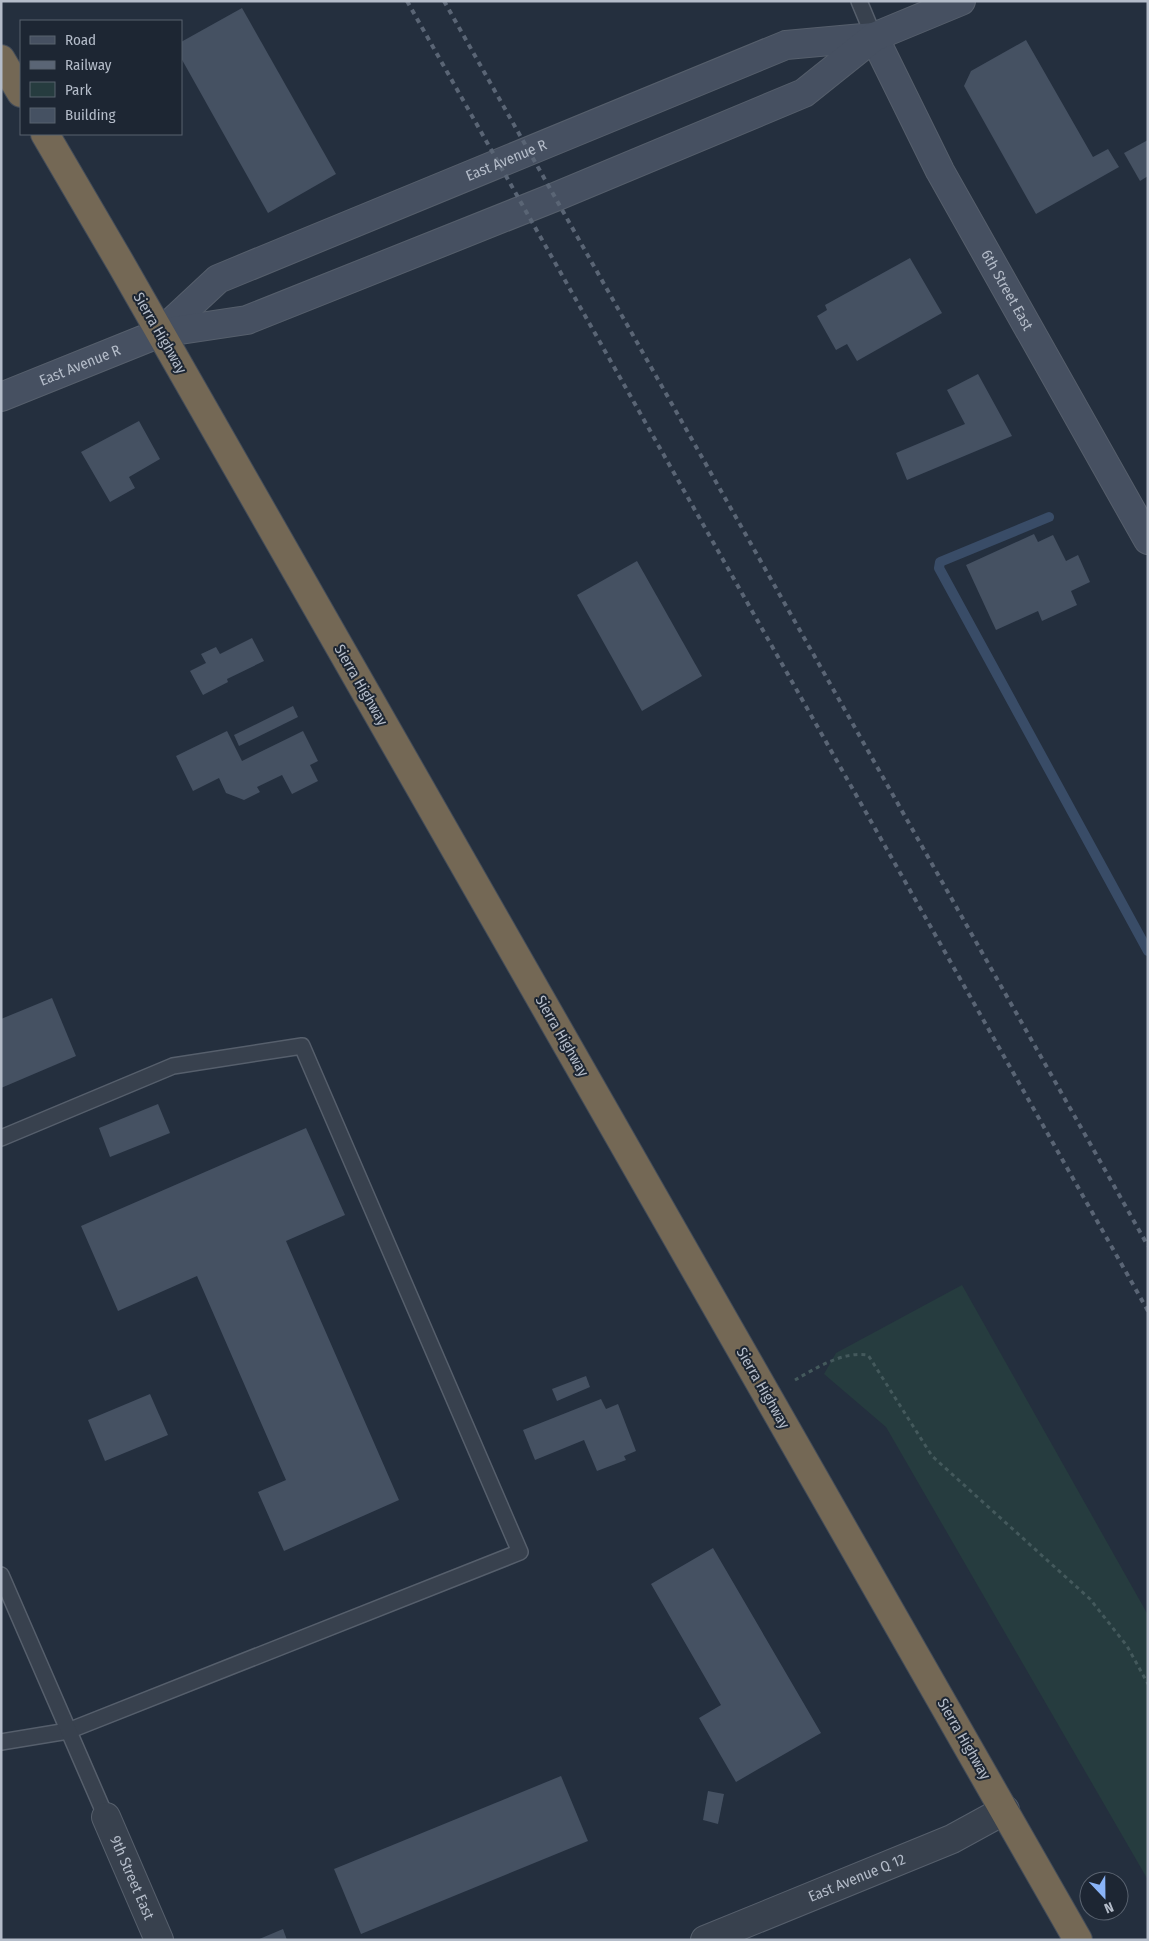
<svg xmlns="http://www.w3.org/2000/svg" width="1149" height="1941" font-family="'Fira Sans Condensed',sans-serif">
  <rect width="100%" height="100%" fill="#242f3e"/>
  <path fill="#263c3f" d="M962,1285l186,330v265l-262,-453 -62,-53 12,-21z"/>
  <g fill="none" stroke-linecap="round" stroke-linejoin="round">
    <path stroke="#394c67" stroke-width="10" d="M1049,517l-109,45 -1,6 209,383"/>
  </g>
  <g fill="#455162">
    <path d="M242,8l94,166 -68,39 -87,-155v-16z"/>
    <path d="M1026,40l67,117 15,-8 11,18 -83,47 -72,-128 7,-15z"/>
    <path d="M1148,140v36l-8,5 -16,-28z"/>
    <path d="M910,258l32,55 -85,48 -10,-17 -11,6 -19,-34 10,-6 -2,-5z"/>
    <path d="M978,374l34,62 -105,44 -11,-27 69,-29 -18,-34z"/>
    <path d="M139,421l21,38 -31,18 6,11 -25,14 -29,-50z"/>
    <path d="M1034,534l4,8 15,-7 13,26 12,-6 12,27 -19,9 6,14 -35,16 -4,-10 -42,19 -30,-65z"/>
    <path d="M637,561l65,115 -60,35 -65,-116z"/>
    <path d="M252,638l12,23 -37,18 1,3 -25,13 -13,-24 16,-8 -5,-9 15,-7 4,7z"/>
    <path d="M293,706l5,11 -59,29 -5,-11z"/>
    <path d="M227,731l15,30 61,-30 15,30 -8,4 8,16 -26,13 -10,-19 -25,12 3,5 -16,8 -18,-7 -7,-15 -26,13 -17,-35z"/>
    <path d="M52,998l24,58 -75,32v-69z"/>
    <path d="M158,1104l12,29 -60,24 -11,-29z"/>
    <path d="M306,1128l39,87 -59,26 113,259 -115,51 -26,-59 28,-12 -89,-204 -79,35 -37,-85z"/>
    <path d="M586,1376l4,11 -33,14 -5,-12z"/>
    <path d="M150,1394l18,41 -63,26 -17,-41z"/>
    <path d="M601,1399l5,10 12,-5 18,47 -12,5 2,4 -29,11 -13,-31 -49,20 -12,-30z"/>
    <path d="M713,1548l108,185 -85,49 -37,-64 22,-13 -70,-121z"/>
    <path d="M561,1776l27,65 -227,93 -27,-65z"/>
    <path d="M708,1791l16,3 -6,30 -15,-4z"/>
    <path d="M283,1929l4,11h-30z"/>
  </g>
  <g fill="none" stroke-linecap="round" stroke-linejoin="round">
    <defs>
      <g id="lane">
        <path d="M859,1l15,36"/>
        <path d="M1,1138l172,-72 129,-20 218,506 -452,179 -67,11"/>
        <path d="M1,1575l105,242"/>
      </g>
      <g id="street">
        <path id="s1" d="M106,1817l53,123"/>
        <path id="s2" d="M705,1940l247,-101 53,-29"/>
      </g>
      <g id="secondary">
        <path id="s3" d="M874,37l66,134 208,369"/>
        <path id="s4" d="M160,333l58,-54 568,-234 88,-8"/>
        <path id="s5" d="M1,397l159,-64 87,-13 308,-123 249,-104 70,-56 87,-36"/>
      </g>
      <g id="highway">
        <path d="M1,59l20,34"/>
        <path d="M45,134l76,130 957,1676"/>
      </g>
    </defs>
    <use href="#lane" stroke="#565f6c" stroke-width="18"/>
    <use href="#street" stroke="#565f6c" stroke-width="30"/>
    <use href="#secondary" stroke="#565f6c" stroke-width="30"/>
    <use href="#highway" stroke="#434c59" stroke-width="30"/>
    <path stroke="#44595c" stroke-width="3" stroke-dasharray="4 4" stroke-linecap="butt" d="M795,1380c21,-12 48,-29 73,-25l64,101 158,143 37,47 21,38"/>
    <use href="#lane" stroke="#38414e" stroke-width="15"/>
    <use href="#street" stroke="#38414e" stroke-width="28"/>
    <use href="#secondary" stroke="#465061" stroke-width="28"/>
    <use href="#highway" stroke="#746855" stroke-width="28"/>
    <g stroke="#5a6575" stroke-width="4" stroke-dasharray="5 5" stroke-linecap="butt">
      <path d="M407,1l741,1310"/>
      <path d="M444,1l704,1245"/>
    </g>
  </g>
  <g text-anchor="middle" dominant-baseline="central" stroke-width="4" stroke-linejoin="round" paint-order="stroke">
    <g font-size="15" fill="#b4bcc9" stroke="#1d2633">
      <text stroke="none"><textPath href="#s4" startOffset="391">East Avenue R</textPath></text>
      <text stroke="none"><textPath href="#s3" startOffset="286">6th Street East</textPath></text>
      <text transform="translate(160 333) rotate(60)">Sierra Highway</text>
      <text stroke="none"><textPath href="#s5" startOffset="85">East Avenue R</textPath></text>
      <text transform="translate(361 685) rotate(60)">Sierra Highway</text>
      <text transform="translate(562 1036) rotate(60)">Sierra Highway</text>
      <text transform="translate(763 1388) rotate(60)">Sierra Highway</text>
      <text transform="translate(964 1739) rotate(60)">Sierra Highway</text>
      <text stroke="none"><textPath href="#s1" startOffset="66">9th Street East</textPath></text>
      <text stroke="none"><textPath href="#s2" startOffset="164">East Avenue Q 12</textPath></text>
    </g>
  </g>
  <rect width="1149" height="1941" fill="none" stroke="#b4bcc9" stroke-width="5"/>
  <rect x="20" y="20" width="162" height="115" fill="#1d2633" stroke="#59626f"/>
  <rect x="30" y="36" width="25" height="8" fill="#465061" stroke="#59626f"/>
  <text x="65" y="45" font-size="15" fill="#b4bcc9">Road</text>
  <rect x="30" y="61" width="25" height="8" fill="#5a6575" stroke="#59626f"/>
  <text x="65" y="70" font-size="15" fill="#b4bcc9">Railway</text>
  <rect x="30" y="82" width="25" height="15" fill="#263c3f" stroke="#59626f"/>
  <text x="65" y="95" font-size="15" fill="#b4bcc9">Park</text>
  <rect x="30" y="108" width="25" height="15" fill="#455162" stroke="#59626f"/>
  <text x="65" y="120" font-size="15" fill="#b4bcc9">Building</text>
  <g transform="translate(1104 1896) rotate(158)"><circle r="24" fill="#1d2633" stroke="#59626f"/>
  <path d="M0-4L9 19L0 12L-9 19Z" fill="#8ab4f8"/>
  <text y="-8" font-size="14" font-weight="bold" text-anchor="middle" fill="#b4bcc9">N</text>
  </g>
</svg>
